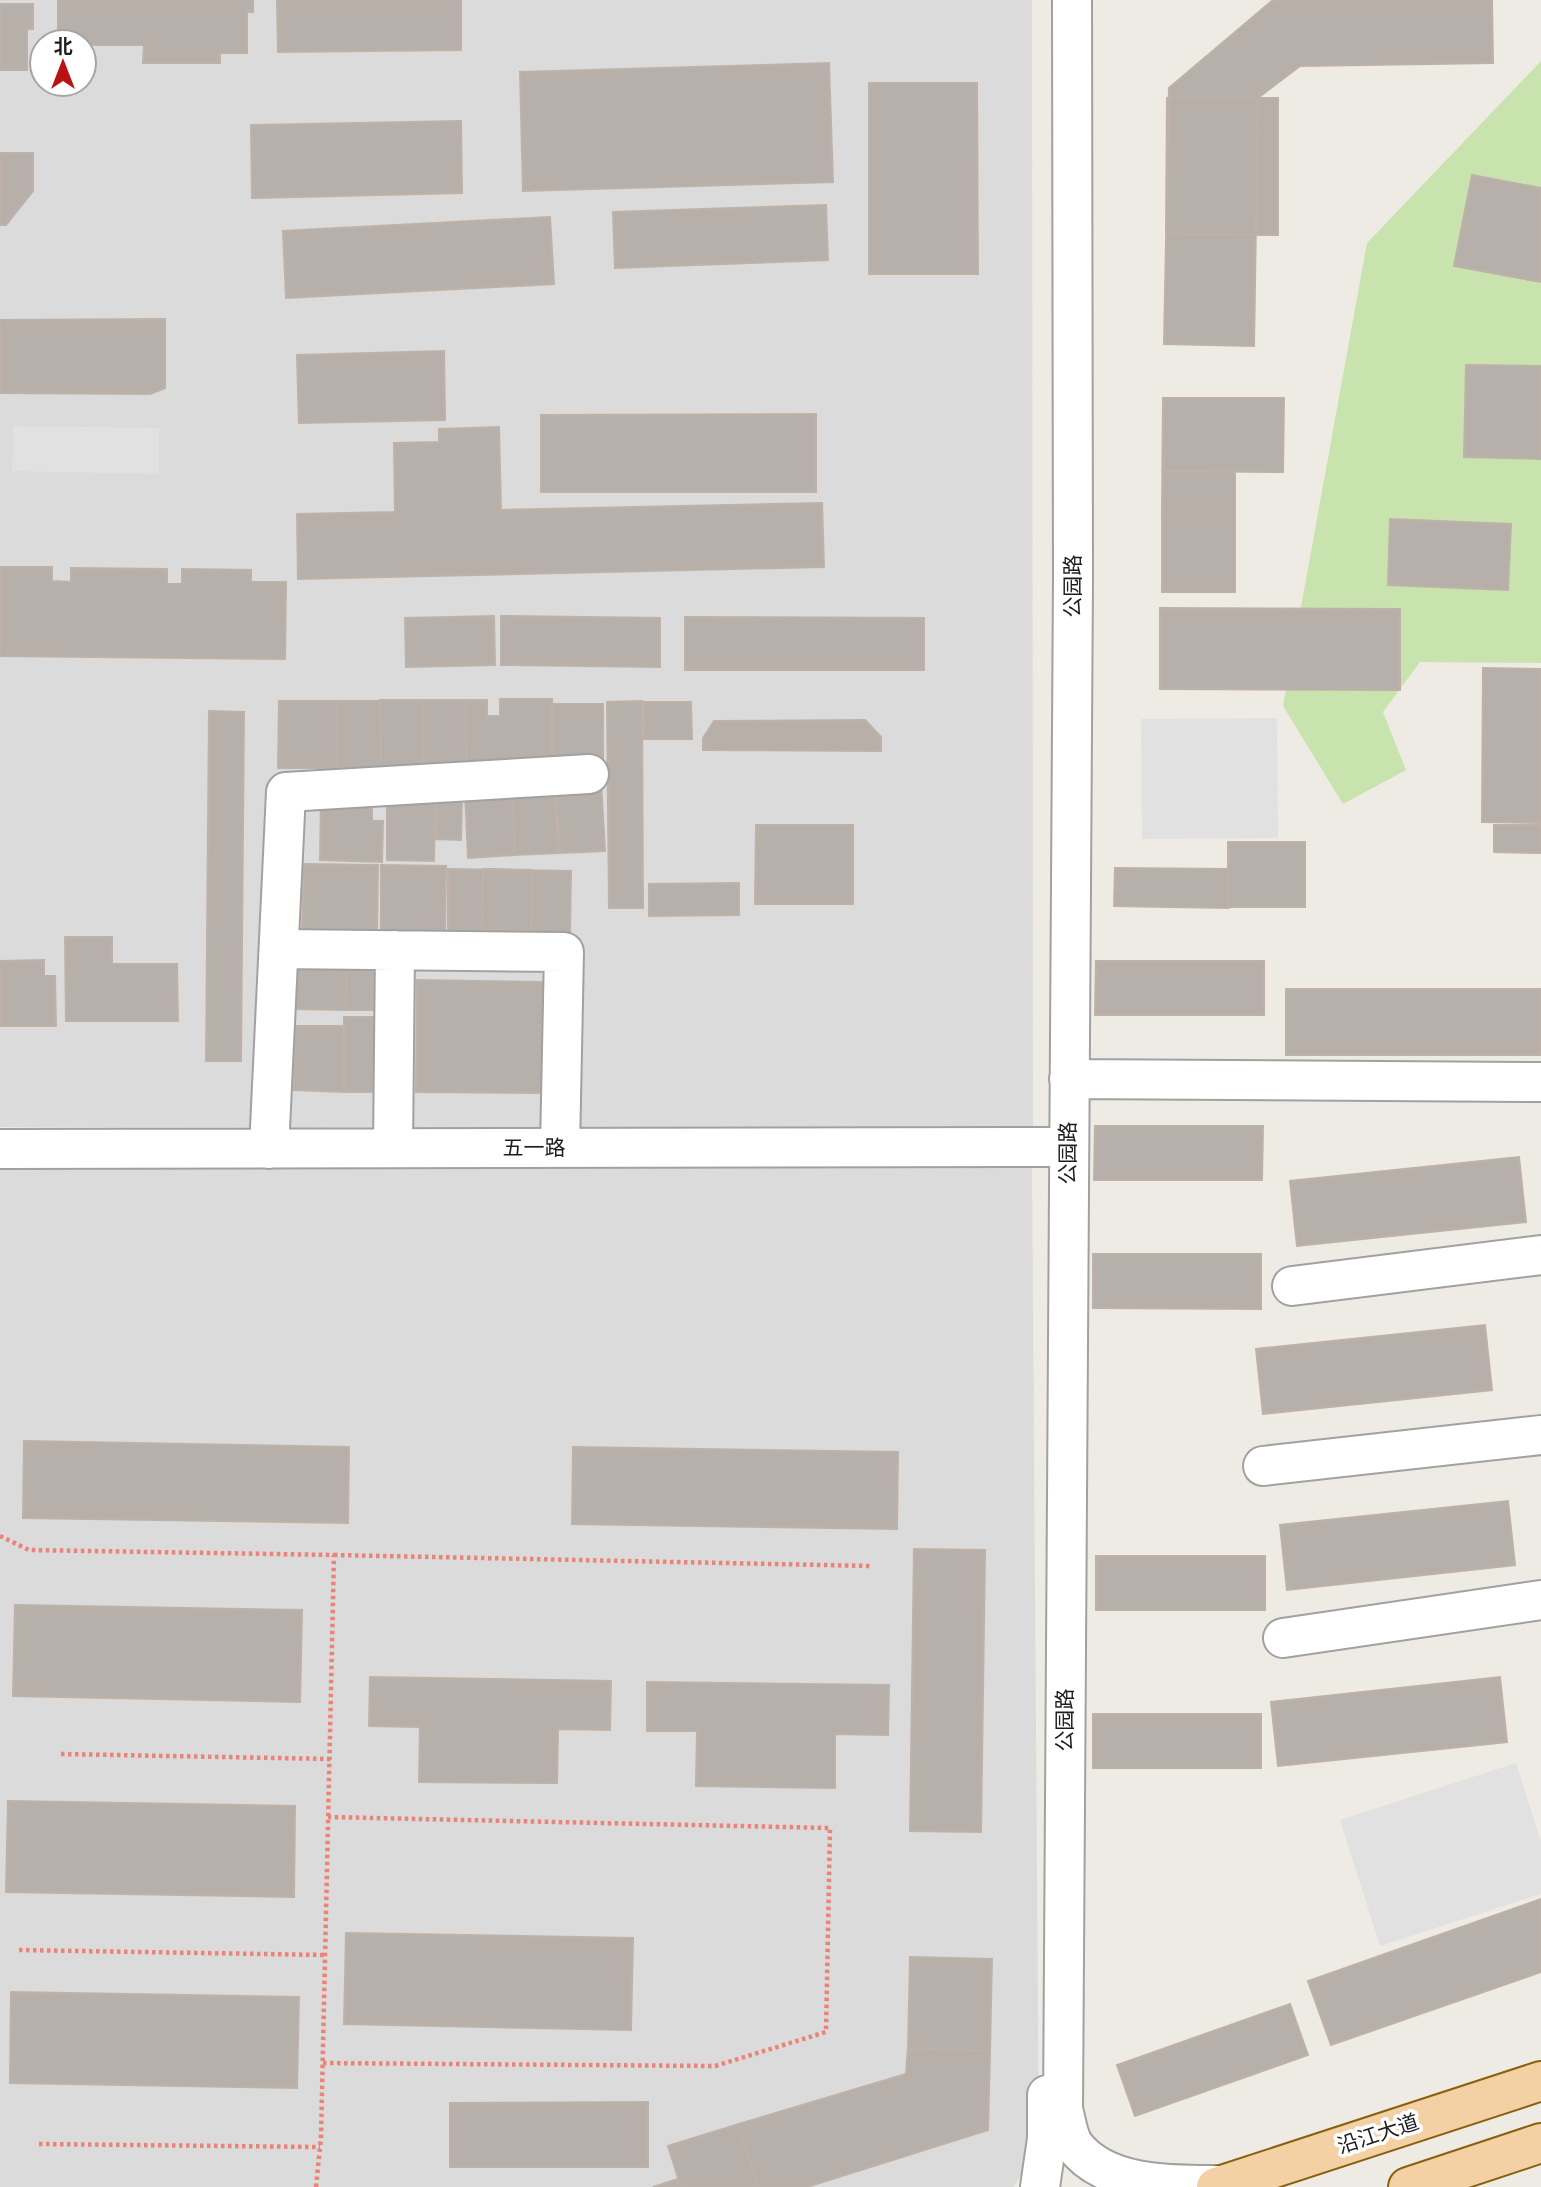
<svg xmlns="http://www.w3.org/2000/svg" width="1541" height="2187" font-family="Overpass,'Noto Sans SC',sans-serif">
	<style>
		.residential { fill: #dbdbdb; fill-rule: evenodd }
		.grass { fill: #c9e3af }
		.parking { fill: #e1e1e1 }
		.building { fill: #b7b0aa; stroke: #beb2a8; stroke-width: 2 }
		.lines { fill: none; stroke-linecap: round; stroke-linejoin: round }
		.minor-casing { stroke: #a1a1a1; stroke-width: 42 }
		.major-casing { stroke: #89600e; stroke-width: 42 }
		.path { stroke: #ed8276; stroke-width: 4.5; stroke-dasharray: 3.5 3.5; stroke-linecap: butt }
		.minor { stroke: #fff; stroke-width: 38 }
		.major { stroke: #f3d1a4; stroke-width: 38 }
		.labels { text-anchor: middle; stroke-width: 7; stroke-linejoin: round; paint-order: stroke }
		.street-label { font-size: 21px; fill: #1d1d1d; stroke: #fff }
	</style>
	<rect width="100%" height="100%" fill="#eeebe4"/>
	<path class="residential" d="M0,0h1032l1,1130 -1033,-3zM42,42h42v42h-42z
		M0,1163l1032,5 7,983 -26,36h-1013z"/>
	<path class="grass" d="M1541,61v602l-121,-1 -37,50 23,58 -63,34 -60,-98 84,-463z"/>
	<path class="parking" d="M13,426l146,2v46l-147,-3z
		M1277,718l1,120 -136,1 -1,-120z
		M1516,1763l25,79v52l-161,52 -40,-126z"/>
	<path class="building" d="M58,0h195v12h-6v41h-27v10h-77l1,-18h-60v-3h-26z
		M277,0h184v50l-183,2z
		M1273,0h219l1,63 -193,3 -42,32 -4,248 -90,-2 5,-256z
		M0,4h33v25h-6v41h-27z
		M829,63l4,119 -310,9 -3,-119z
		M869,83h108l1,191h-109z
		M1167,98h111v137l-112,-1z
		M461,121l1,72 -210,5 -1,-73z
		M0,153h33v38l-27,34h-6z
		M1472,175l69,13v94l-87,-16z
		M826,205l2,55 -213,8 -2,-56z
		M550,217l4,67 -268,14 -3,-67z
		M165,319v69l-15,6 -150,-1v-73z
		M444,351l1,69 -146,3 -2,-68z
		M1466,365l75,1v93l-77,-2z
		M1163,398h121l-1,74h-48v40h-73z
		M1163,398h121l-1,74 -120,-1z
		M816,414v78h-275v-77z
		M499,427l2,83 321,-7 2,64 -526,12 -1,-65 98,-2 -1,-69 45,-1v-13z
		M1162,512h73v80h-73z
		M1390,519l121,5 -3,66 -120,-5z
		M0,567h52v14l19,1v-14l96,1v15h15v-15l69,1v12h35l-1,77 -285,-3z
		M1160,608l240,1v81l-240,-1z
		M494,616l1,49 -89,2 -1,-49z
		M501,616l159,2v49l-159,-2z
		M685,617l239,1v52h-239z
		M1483,668l58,1v154l-59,-1z
		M500,699h52v69h-86v-68h21v16h13z
		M380,700h43v68h-42z
		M423,700h43l1,68h-44z
		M279,701h58v67h-59z
		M337,701h44v67h-44z
		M642,701l1,207h-34l-2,-206z
		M644,702h47l1,37h-48z
		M553,704h50v64h-51z
		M209,711l35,1 -3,349h-35z
		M865,720l16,17v14l-178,-1v-12l11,-17z
		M601,782l4,69 -45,2 -4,-68z
		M555,787l3,66 -43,2 -3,-66z
		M512,789l3,66 -47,3 -3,-66z
		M387,796l48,1 -1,64 -47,-1z
		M321,797l51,1v23h11l-1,41 -62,-2z
		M437,799h25l-1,41 -25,-1z
		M756,825h97v79h-98z
		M1494,825h47v28l-47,-1z
		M1228,842h77v65h-77z
		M304,864l74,1 -1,66 -75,-1z
		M381,865l65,1 -1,68 -64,-2z
		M1115,868l113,1 1,39 -115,-2z
		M448,869l123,2 -1,61 -122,-2z
		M483,869l49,1 -1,61 -49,-1z
		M739,883v32l-90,1v-32z
		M65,937h47v27h65l1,57h-112z
		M44,960v16h11l1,50h-56v-65z
		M1096,961h168v54h-169z
		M294,963h53l-1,47 -52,-1z
		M347,963l26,1v46h-27z
		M417,980l127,2 -1,111 -127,-1z
		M1286,989h255v66h-255z
		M344,1017h30v13h12v62h-42z
		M295,1026h49v66l-50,-2z
		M1095,1126h168l-1,54h-168z
		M1519,1157l7,65 -229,24 -7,-65z
		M1093,1254h168v55l-168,-1z
		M1485,1325l7,65 -229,24 -7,-65z
		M24,1441l325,6 -1,76 -325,-5z
		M573,1447l325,5 -1,77 -325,-5z
		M1508,1501l7,64 -228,25 -7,-65z
		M914,1549l71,1 -4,282 -71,-1z
		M1096,1556h169v54h-169z
		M15,1605l287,5 -2,92 -287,-6z
		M370,1677l241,4 -1,49 -52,-1 -1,54 -138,-1 1,-55 -51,-1z
		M1500,1677l7,65 -229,24 -7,-64z
		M647,1682l242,3 -1,50 -53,-1v54l-139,-2 1,-55h-50z
		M1093,1714h168v54h-168z
		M8,1801l287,5 -1,91 -288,-5z
		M1541,1899v73l-210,73 -23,-64z
		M346,1933l287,5 -2,92 -287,-6z
		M910,1957l82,2 -2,92 -82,-3z
		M11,1992l288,5 -2,91 -287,-5z
		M1290,2004l18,51 -173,61 -18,-51z
		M908,2048l82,3 -2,79 -181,57h-49l-19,-63 167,-50z
		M648,2102v65h-198v-64z
		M739,2124l19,63h-77l-13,-41z
		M678,2179l3,8h-28z"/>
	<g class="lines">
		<defs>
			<path id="minor" d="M1072,0l1,578 -10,1531c3,11 5,27 11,36 31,42 99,40 147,40
				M279,949l285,3 -4,196
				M1069,1079l472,3
				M393,1148l2,-198
				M0,1149l1068,-2
				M269,1149l17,-357 303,-18
				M1292,1286l249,-31
				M1263,1466l278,-31
				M1283,1638l258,-38
				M1040,2187l7,-48v-44"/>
			<path id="major" d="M1216,2187l325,-106
				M1408,2187l133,-44"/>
		</defs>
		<use href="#minor" class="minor-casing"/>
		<use href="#major" class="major-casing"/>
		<path class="path" d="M0,1536l29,14 305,5 -13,582 -5,50
			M334,1555l537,11
			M61,1754l269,5
			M19,1950l306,5
			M323,2063l392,3 111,-34 4,-204 -502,-11
			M39,2144l281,3"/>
		<use href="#minor" class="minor"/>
		<use href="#major" class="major"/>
	</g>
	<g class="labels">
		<g class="street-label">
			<text transform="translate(1073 586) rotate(-90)" y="7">公园路</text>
			<text x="534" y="1155">五一路</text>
			<text transform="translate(1068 1153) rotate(-90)" y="7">公园路</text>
			<text transform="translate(1065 1720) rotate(-90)" y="7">公园路</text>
			<text transform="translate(1378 2134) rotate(-18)" y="7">沿江大道</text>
		</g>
	</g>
	<g transform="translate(63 63)"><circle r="33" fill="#ffffff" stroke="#a5a5a5" stroke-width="2"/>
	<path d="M0-5L12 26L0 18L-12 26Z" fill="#b91213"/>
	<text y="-10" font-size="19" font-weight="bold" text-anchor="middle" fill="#1d1d1d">北</text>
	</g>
</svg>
